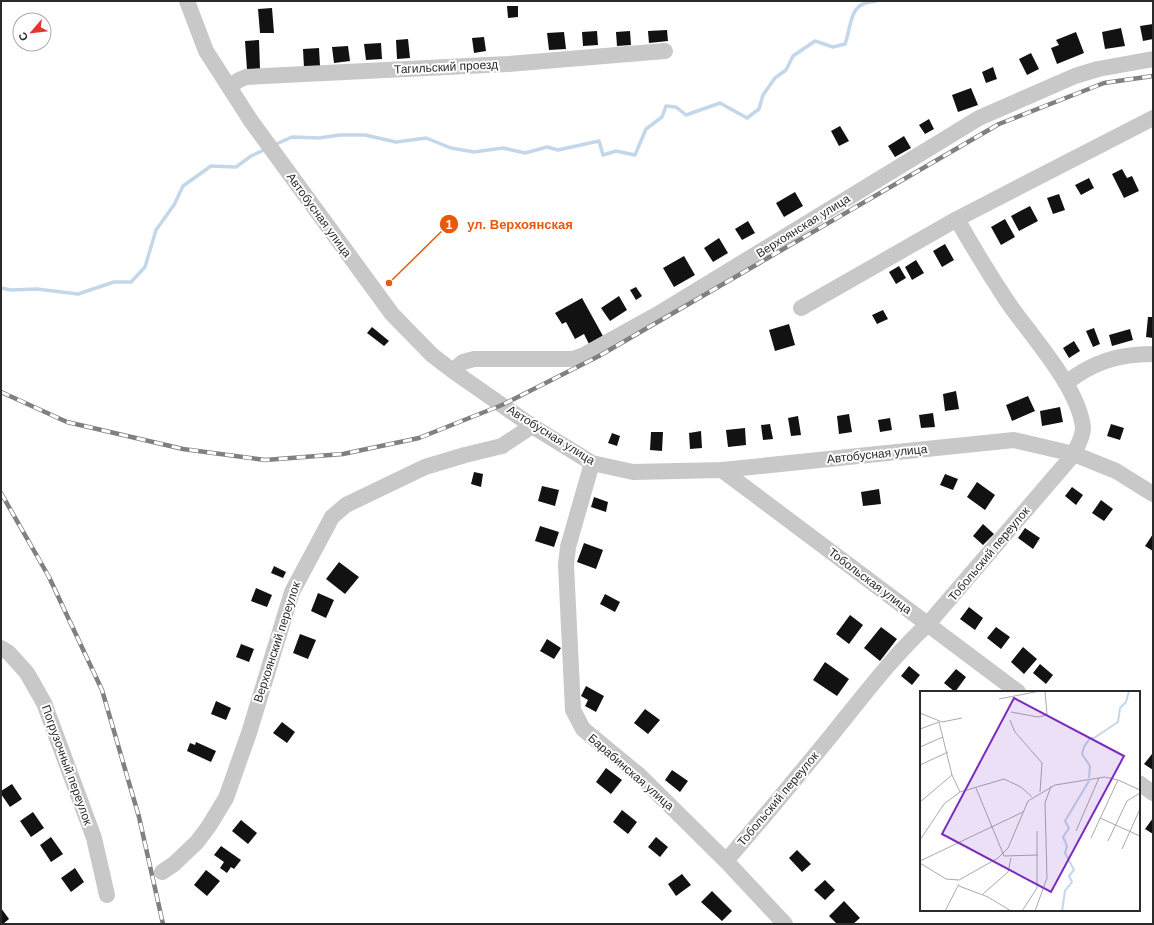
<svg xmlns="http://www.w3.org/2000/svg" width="1154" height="925" font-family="Arial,sans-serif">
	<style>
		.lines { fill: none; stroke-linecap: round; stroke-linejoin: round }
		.stream { stroke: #c4d7ea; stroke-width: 3.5 }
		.building { fill: #121212 }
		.minor { stroke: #c8c8c8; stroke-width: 16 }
		.rail-casing { stroke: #808080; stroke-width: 4.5 }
		.rail { stroke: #fff; stroke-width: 3; stroke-dasharray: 9; stroke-linecap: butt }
		.labels { text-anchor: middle; stroke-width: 4; stroke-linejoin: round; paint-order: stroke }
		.street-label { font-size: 12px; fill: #2b2b2b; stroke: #fff }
		.inset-river { fill: none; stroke: #c4d7ea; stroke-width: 2 }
		.inset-road { fill: none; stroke: #aaa; stroke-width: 1 }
		.view { fill: #7b2cbf; fill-opacity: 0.15; stroke: #7b2cbf; stroke-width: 2 }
		.inset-edge { fill: none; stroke: #2b2b2b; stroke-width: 2 }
		.leader { fill: none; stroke: #e8590c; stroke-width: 1.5 }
		.callout-dot { fill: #e8590c; stroke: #fff; stroke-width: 1.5 }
		.mark-label { font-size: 12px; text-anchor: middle; font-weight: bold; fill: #fff }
		.callout-label { font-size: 13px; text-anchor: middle; font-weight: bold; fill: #e8590c; stroke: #fff; stroke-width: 4; stroke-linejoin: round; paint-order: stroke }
	</style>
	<rect width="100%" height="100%" fill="#fff"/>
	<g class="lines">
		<path class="stream" d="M274,145l18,-8 27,1 20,-3h26l31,7 30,-4 25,10 23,4 29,-4 22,5 22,-6 11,3 41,-9 4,14 13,-4 19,4 11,-26 16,-12 4,-11 10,1 10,8 34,-12 27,15 12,-9 4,-14 12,-17 11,-8 7,-14 22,-15 18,6 12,-3c5,-13 5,-35 18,-40 4,-2 9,-2 13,-3
			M1,288l10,2 26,-1 41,5 36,-12h17l14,-15 11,-37 18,-25 9,-19 28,-20 25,1 15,-11 15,-7"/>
	</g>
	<path class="building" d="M507,6h11v11l-10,1z
		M272,8l2,25h-14l-2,-24z
		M1153,24v15l-10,2 -3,-15z
		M1121,28l4,18 -20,3 -3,-17z
		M667,30l1,11 -19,2 -1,-12z
		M597,31l1,14 -15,1 -1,-14z
		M630,31l1,14 -14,1 -1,-14z
		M564,32l2,17 -17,1 -2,-17z
		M1076,32l8,21 -27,11 -6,-16 8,-3 -3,-5z
		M484,37l2,14 -12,2 -2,-15z
		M408,39l2,19 -13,1 -1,-19z
		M259,40l1,29 -13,1 -2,-29z
		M381,43l1,16 -16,1 -2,-16z
		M348,46l2,15 -16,2 -2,-16z
		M319,48l1,18 -16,2 -1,-19z
		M1031,53l8,16 -12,6 -8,-16z
		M993,67l4,12 -11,4 -4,-11z
		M971,88l7,17 -20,7 -6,-17z
		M929,119l5,10 -9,5 -6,-9z
		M840,126l9,15 -10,5 -8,-15z
		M904,136l7,12 -16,9 -7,-11z
		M1122,169l5,9 5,-2 7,15 -15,7 -12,-24z
		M1089,178l5,10 -13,7 -6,-10z
		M795,192l8,14 -19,11 -8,-14z
		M1059,194l6,16 -12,4 -6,-16z
		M1030,206l8,15 -19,10 -8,-15z
		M1005,219l10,18 -14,8 -10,-18z
		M748,221l7,12 -13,7 -7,-11z
		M719,238l9,15 -15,9 -9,-14z
		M945,244l9,16 -12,7 -9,-16z
		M684,256l11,19 -21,12 -11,-19z
		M916,260l8,13 -12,7 -7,-13z
		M899,266l7,12 -10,6 -7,-12z
		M636,287l6,9 -6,4 -6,-10z
		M619,296l8,14 -17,11 -9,-13z
		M582,298l21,38 -14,8 -5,-10 -9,5 -9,-17 -4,2 -7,-11z
		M883,310l5,9 -11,5 -5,-9z
		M1148,317h5v21l-7,-1z
		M789,324l6,21 -20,6 -6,-21z
		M372,327l17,14 -5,5 -17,-13z
		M1094,328l6,16 -7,3 -7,-16z
		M1130,329l3,11 -21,6 -3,-11z
		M1074,341l6,10 -11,7 -6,-10z
		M956,391l3,18 -14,2 -2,-17z
		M1028,396l7,15 -23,10 -6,-16z
		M1060,407l3,15 -21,4 -2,-15z
		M933,413l2,14 -14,1 -2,-13z
		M849,414l3,18 -13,2 -2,-18z
		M798,416l3,19 -10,1 -3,-18z
		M890,418l2,12 -12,2 -2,-12z
		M770,424l3,15 -10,1 -2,-15z
		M1111,424l13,4 -4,12 -13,-4z
		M745,428l1,17 -18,2 -2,-17z
		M701,431l1,17 -12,1 -1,-16z
		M651,432h12l-1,19 -12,-1z
		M612,433l8,3 -3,10 -9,-3z
		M474,472l9,2 -2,13 -10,-3z
		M945,474l13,5 -5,11 -13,-5z
		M977,482l18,13 -10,15 -18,-13z
		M542,486l17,4 -4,16 -17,-5z
		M1072,487l11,8 -7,10 -11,-9z
		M879,489l2,15 -18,2 -2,-14z
		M594,497l14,5 -2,10 -15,-5z
		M1101,500l12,9 -9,12 -12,-8z
		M983,524l11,10 -11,11 -10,-9z
		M540,526l19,6 -5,15 -19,-6z
		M1025,528l15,10 -7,11 -15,-11z
		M1153,534v17l-8,-5z
		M584,543l19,7 -7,19 -19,-7z
		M339,562l20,15 -14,17 -19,-15z
		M274,566l12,6 -3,6 -12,-5z
		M256,588l16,7 -5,12 -16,-6z
		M318,593l16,7 -8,18 -15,-7z
		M605,594l15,8 -5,10 -15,-8z
		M969,607l14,11 -8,12 -15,-11z
		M850,615l13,10 -14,19 -13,-10z
		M881,627l16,12 -17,22 -16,-13z
		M996,627l14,10 -9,12 -14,-11z
		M300,634l16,6 -8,19 -15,-6z
		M547,639l14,9 -7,11 -14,-8z
		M241,644l13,5 -5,13 -13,-5z
		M1023,647l14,12 -13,15 -13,-12z
		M825,662l24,17 -12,17 -24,-16z
		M1040,664l13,11 -7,9 -13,-11z
		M909,666l11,9 -8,10 -11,-9z
		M956,669l10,8 -11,15 -11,-9z
		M586,686l18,10 -8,16 -11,-6 3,-6 -7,-4z
		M216,701l15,7 -5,12 -15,-6z
		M645,709l15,11 -12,14 -14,-11z
		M282,722l13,10 -8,11 -14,-10z
		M196,742l20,9 -5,11 -24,-11 3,-8 5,2z
		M1152,754l1,1v15l-9,-6z
		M606,768l16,12 -11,14 -15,-12z
		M672,770l16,11 -8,11 -15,-12z
		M12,784l10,15 -12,8 -9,-13v-3z
		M622,810l15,12 -9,12 -15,-12z
		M33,812l11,16 -13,9 -11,-16z
		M1153,818v16l-8,-5z
		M241,820l16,13 -9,11 -16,-13z
		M51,837l12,17 -12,8 -11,-17z
		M656,837l12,10 -8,10 -12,-10z
		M221,846l20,14 -7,9 -3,-2 -4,6 -7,-5 4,-6 -10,-7z
		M797,850l14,14 -9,8 -13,-14z
		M75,868l9,14 -13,10 -10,-14z
		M206,870l14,11 -13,15 -13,-11z
		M682,874l9,11 -15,11 -8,-12z
		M825,880l10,10 -10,10 -11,-10z
		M712,891l20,20 -10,10 -21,-19z
		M844,901l16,17 -7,6h-16l-8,-8z
		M1,908l8,11 -6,5h-2z"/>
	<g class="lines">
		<path class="minor" d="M187,1l19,50 45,70 141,193 40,41 21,16 79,55 60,37 41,9 89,-2 292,-30 60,14 42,17 37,23
			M229,87l10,-7 7,-3 262,-13 157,-13
			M801,308l156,-89 196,-101
			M453,371l10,-9 11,-3h99l11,-4 74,-41 321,-196 96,-42 23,-7 55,-10
			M1066,383c27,-21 52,-29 87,-29
			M592,463l-24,84 -2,18 7,145 10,19 56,46 87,86 59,63
			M722,470l296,222
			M1,648l8,5 18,20 17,30 50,135 13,57
			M1139,783l14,10
			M726,861c37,-43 73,-86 108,-129 30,-37 59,-76 94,-108l146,-170c3,-8 9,-17 9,-26 -4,-42 -55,-95 -78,-130 -17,-26 -33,-52 -48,-79
			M162,872l12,-8 23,-22 12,-16 17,-28 23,-65 43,-141 40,-75 14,-12 79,-38 40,-12 37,-9 30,-20"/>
		<defs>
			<path id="rail" d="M1,392l66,30 116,27 82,11 78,-6 76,-16 83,-33 97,-49 400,-232 105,-41 49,-7
				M1,493l48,84 53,113 37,127 24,107"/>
		</defs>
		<use href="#rail" class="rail-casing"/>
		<use href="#rail" class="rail"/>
	</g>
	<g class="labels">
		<g class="street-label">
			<text transform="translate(446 67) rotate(-3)" y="4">Тагильский проезд</text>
			<text transform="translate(319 215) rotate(54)" y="4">Автобусная улица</text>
			<text transform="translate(803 226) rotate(-32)" y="4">Верхоянская улица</text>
			<text transform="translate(551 435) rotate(32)" y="4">Автобусная улица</text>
			<text transform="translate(877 454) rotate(-6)" y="4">Автобусная улица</text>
			<text transform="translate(989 554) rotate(-50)" y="4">Тобольский переулок</text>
			<text transform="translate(870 581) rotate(37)" y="4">Тобольская улица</text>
			<text transform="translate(277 642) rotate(-72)" y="4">Верхоянский переулок</text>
			<text transform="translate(67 765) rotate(70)" y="4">Погрузочный переулок</text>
			<text transform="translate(631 772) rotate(41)" y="4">Барабинская улица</text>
			<text transform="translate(778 799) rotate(-50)" y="4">Тобольский переулок</text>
		</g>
	</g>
	<g transform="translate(920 691)">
		<rect width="220" height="220" fill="#fff"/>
		<path class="inset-river" d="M169,87l1,-12 -8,-12 2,-7 6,-9h4l24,-16 2,-14 6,-6 3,-11M142,220l3,-20 7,-9 -3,-6 5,-6 -9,-17 2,-7 -4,-9 6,-9 -4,-7 24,-40"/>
		<path class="inset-road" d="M79,8l41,-8M91,21l27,5 9,-2 -2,-24M0,22l22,9 20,-4M90,29l5,12 27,31 -2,29M0,38l19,-7 13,53 8,17M0,56l23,-10M0,74l28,-13M56,97l28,68 34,-1M0,111l32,-27M180,127l40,18M156,140l23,-53M171,147l27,-58M0,149l24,-36 16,-12 44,-13 17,8 11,10M188,150l19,-40 13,-8M202,158l18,-40M0,170l103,-49M0,172l26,16 13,1 39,-22 10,-10 20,-47 27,-16 50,-8 13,3 22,10M39,195l29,11 23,14M63,203l25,-22 3,-14M25,220l14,-27M102,220l15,-23v-57M115,220l12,-33 -2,-75 6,-17"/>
		<path class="view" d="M94,7l110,58 -73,136 -109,-58z"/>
		<rect width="220" height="220" class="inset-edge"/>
	</g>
	<path class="leader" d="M389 283L449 224"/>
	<g class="callout-dot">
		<circle cx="389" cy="283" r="4"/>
		<circle cx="449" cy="224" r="10"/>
	</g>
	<g class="mark-label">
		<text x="449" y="229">1</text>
	</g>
	<g class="callout-label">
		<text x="520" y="229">ул. Верхоянская</text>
	</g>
	<rect width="1154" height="925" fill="none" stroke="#2b2b2b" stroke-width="4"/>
	<g transform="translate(32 32) rotate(242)"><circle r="19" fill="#ffffff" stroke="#aaaaaa"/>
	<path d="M0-3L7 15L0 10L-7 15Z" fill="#e2362e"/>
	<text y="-6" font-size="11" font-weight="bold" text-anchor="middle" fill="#2b2b2b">С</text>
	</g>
</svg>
